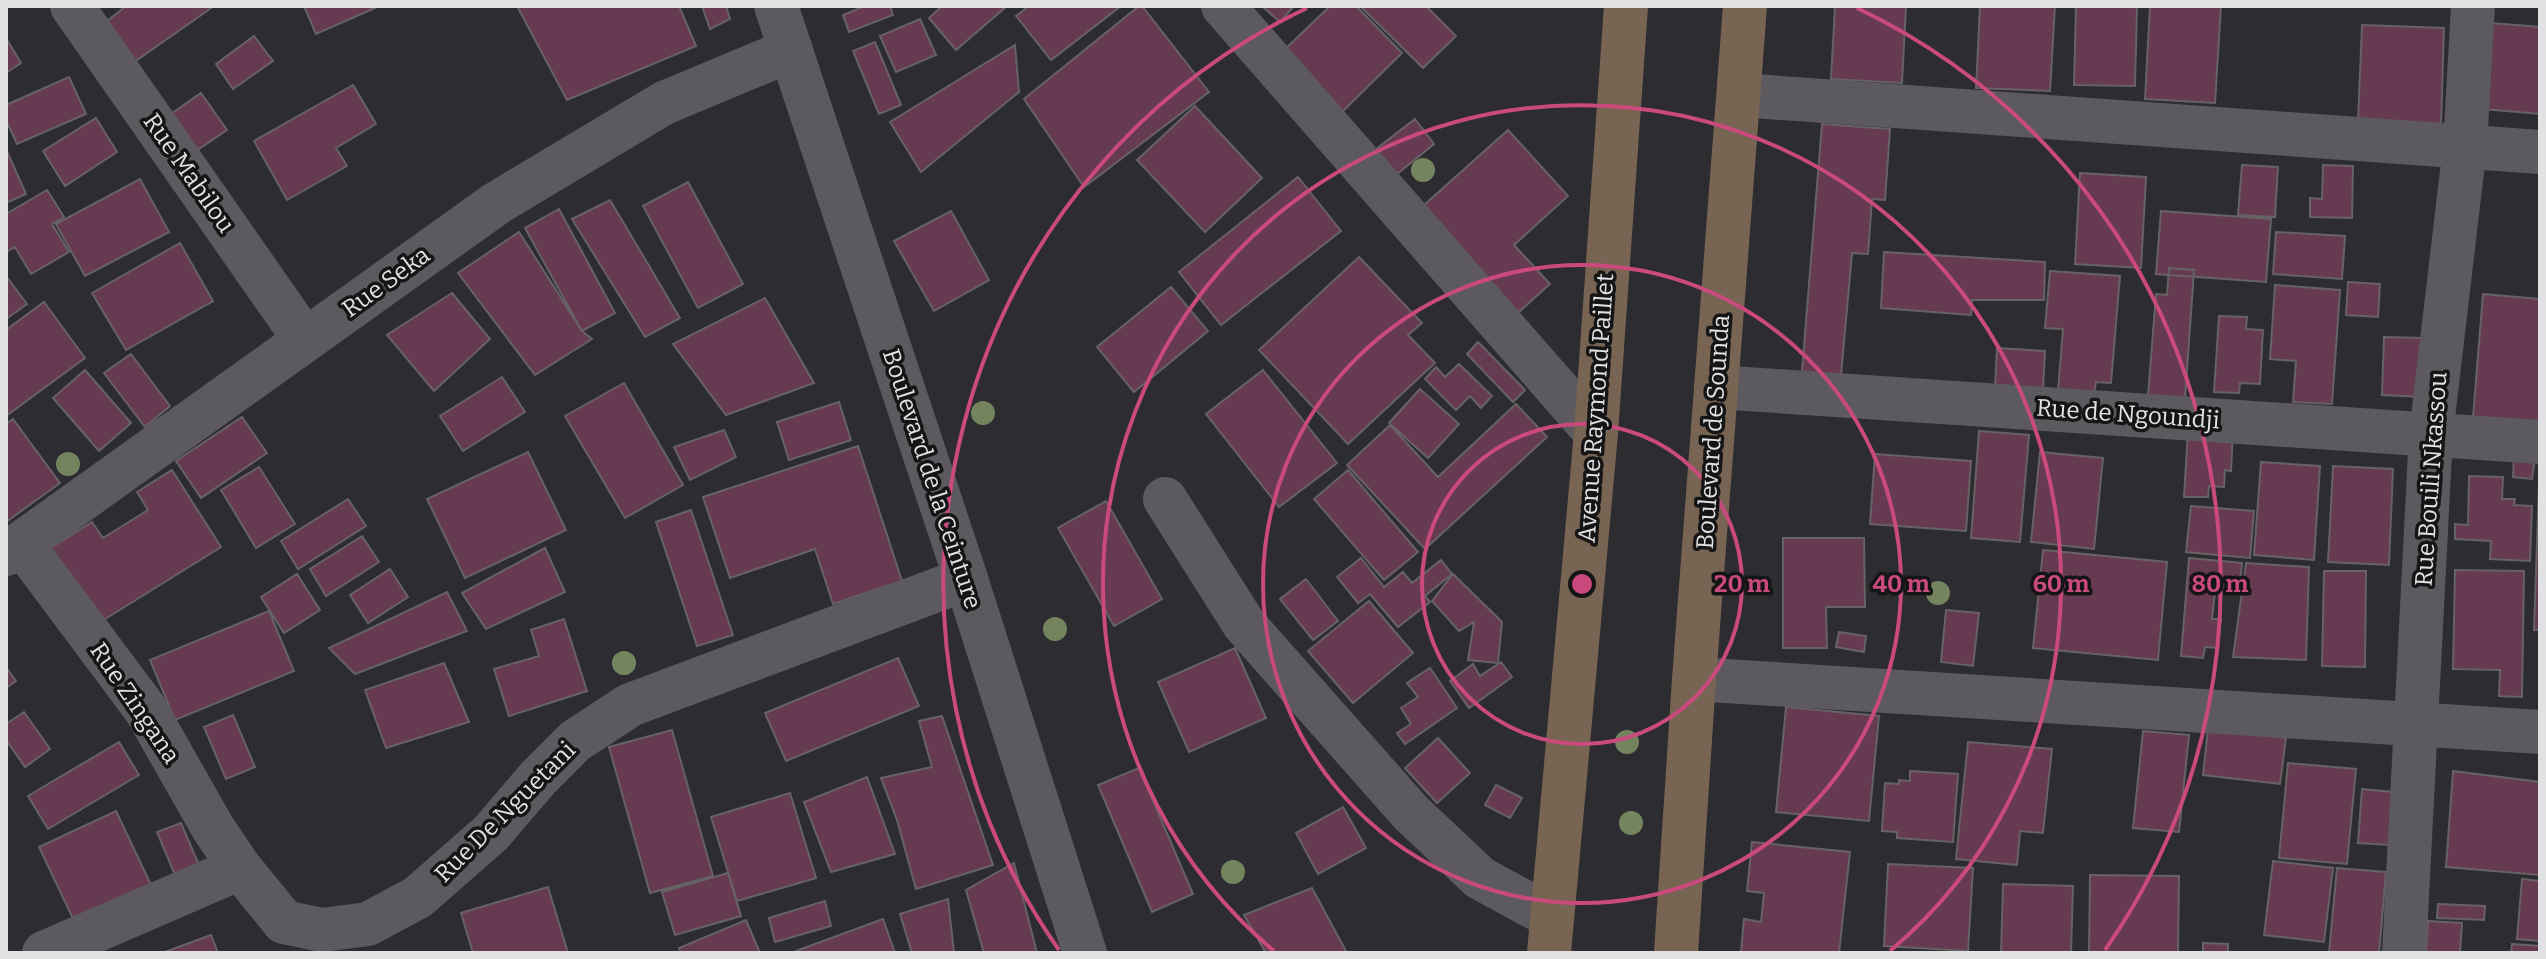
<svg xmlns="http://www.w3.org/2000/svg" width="2546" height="959" font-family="Bitter,serif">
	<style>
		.building { fill: #663a51; stroke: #676264; stroke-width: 2 }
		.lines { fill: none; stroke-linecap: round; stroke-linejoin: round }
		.minor { stroke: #5c5a5e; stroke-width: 44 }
		.tertiary { stroke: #5c5a5e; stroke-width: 44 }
		.secondary { stroke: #776452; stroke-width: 44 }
		.tree { fill: #74845e }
		.ring { fill: none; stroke: #ca4a7d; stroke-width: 4 }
		.labels { text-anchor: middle; stroke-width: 7; stroke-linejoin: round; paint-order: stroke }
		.street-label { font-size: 24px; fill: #e2e2e4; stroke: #151516 }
		.centre { fill: #ca4a7d; stroke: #151516; stroke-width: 4 }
		.ring-label { font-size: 24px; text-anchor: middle; font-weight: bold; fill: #ca4a7d; stroke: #151516; stroke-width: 7; stroke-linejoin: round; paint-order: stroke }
	</style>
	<rect width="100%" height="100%" fill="#2d2c30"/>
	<path class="building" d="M126,6h88l-84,59 -24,-43z
		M304,6h70l1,2 -59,26z
		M517,6h162l17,40 -129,54z
		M702,6h24l4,13 -20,10z
		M865,6h25l3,9 -44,17 -6,-17z
		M942,6h65l-51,44 -27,-32z
		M1029,6h92l-70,54 -35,-44z
		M1139,6h3l67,86 -125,95 -60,-88z
		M1262,6h32l-14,16z
		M1330,6h26l46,47 -61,60 -59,-61z
		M1360,6h66l30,30 -33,32z
		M1835,6h71l-4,77 -71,-4z
		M1980,6h75l-5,85 -74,-3z
		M2076,6h61l-2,80 -61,-1z
		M2150,6h71l-6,97 -70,-4z
		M920,19l16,36 -40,17 -16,-36z
		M2491,23l49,4v87l-57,-5z
		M2362,25l82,3 -3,96 -83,-3z
		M254,36l19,25 -40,28 -17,-25z
		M6,38l15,25 -15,10z
		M875,42l26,63 -22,9 -26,-63z
		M1015,45l4,47 -98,80 -31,-50z
		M69,77l17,37 -69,30 -11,-24v-15z
		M353,85l23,39 -40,24 11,18 -60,34 -33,-59z
		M201,93l26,37 -34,23 -25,-37z
		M1195,106l67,72 -57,54 -68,-72z
		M96,118l21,34 -52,34 -22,-35z
		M1415,119l19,25 -42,34 -21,-25z
		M1822,124l68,5 -5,71 -13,-1 -4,55 -16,-1 -12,134 -39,-4z
		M1508,130l60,66 -54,49 36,39 -39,35 -96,-106z
		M6,149l20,45 -20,9z
		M2242,165l36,2 -3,50 -37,-2z
		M2323,165l30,1 -1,52 -42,-1v-19l12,1z
		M2080,173l66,4 -5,91 -66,-4z
		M1298,177l43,54 -120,94 -42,-53z
		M140,179l29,53 -84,44 -29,-52z
		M688,182l55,102 -45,24 -55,-102z
		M47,190l17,27 -12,7 17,28 -38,22 -16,-27 -9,5v-38z
		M610,200l70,118 -35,19 -73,-118z
		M559,209l56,104 -33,18 -57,-103z
		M951,211l38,69 -55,31 -40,-70z
		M2161,211l110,8 -5,63 -110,-8z
		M519,232l63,99 10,8 -57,36 -77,-102z
		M2276,232l69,4 -3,43 -69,-5z
		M180,243l33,58 -87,49 -34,-57z
		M1884,252l161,10 -1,38h-72l-1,15 -90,-7z
		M1359,257l63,66 -14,12 27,28 -87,81 -89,-94z
		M2169,268l25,2 -9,129 -37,-3 8,-102 11,1z
		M2050,271l70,5 -9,107 -15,-1 -2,12 -36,-3 5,-62 -18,-1z
		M6,276l21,28 -21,15z
		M2348,282l32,2 -2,33 -32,-2z
		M2275,285l65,5 -8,114 -39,-2 3,-41 -26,-2z
		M1171,287l37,44 -74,61 -37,-45z
		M452,293l38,46 -56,52 -47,-56z
		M2483,294l56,5 1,123 -67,-5z
		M765,298l49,85 -88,32 -53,-71z
		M44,302l41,56 -79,58v-86z
		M2219,316l28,1 -1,12 17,1 -3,54 -20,-1 -1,10 -25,-1z
		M2384,337l41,1 -2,59 -41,-2z
		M1478,342l47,48 -12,12 -46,-48z
		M1997,348l48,3 -2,39 -48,-2z
		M131,354l39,52 -25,21 -41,-54z
		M1459,364l33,32 -11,12 -11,-12 -14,14 -31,-31 11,-12 9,10z
		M85,370l46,53 -32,28 -46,-53z
		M1263,370l74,93 -58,44 -73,-93z
		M502,377l23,35 -62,39 -23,-35z
		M624,383l59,102 -58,33 -60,-102z
		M1420,389l39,35 -31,34 -39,-35z
		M839,402l12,38 -62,20 -12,-38z
		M1516,404l31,33 -122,112 -78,-84 43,-40 48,52z
		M242,417l25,36 -66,45 -25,-37z
		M13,419l47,64 -54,39v-98z
		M724,430l12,27 -46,23 -16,-33z
		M1979,431l50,4 -9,107 -49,-4z
		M2188,431l45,2 -2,38 -6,-1 -1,17 -15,-1 -1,11h-24z
		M858,446l44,135 -69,23 -18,-55 -85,29 -27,-81z
		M528,452l38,78 -101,48 -38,-79z
		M2040,452l63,6 -9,91 -63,-7z
		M1875,454l96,7 -5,70 -96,-7z
		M2514,455l21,2 -3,22 -19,-2z
		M2261,462l59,4 -6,94 -60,-5z
		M2333,466l60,3 -4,96 -61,-3z
		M259,467l36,57 -39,24 -35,-58z
		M172,470l49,77 -127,79 -48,-75 46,-29 11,16 45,-28 -11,-18z
		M1348,470l70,82 -34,28 -70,-81z
		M2469,476l34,1 -1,22h13l-1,6 18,1 -2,55 -40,-2 1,-18 -36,-2v-15l13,1z
		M2539,483h1v147h-6z
		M348,499l18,27 -68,43 -17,-28z
		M1106,501l56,98 -48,27 -56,-98z
		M2191,506l63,5 -4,47 -64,-6z
		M691,510l42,125 -36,11 -41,-124z
		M362,536l17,26 -53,34 -16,-27z
		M1783,538h81l1,69h-39l1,41h-44z
		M545,548l20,44 -79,37 -24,-36z
		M2043,550l124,12 -9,98 -125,-12z
		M1361,558l23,29 19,-15 9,11 29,-23 11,14 -27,22 5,6 -32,25 -28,-33 -12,9 -21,-26z
		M2189,558l53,5 -3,31 -24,-2 -3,27h9l-3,29 -13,-1 -2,11 -22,-2z
		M2246,563l63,4 -3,93 -73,-3z
		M390,569l18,28 -40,26 -18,-28z
		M2455,570l69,1 -2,126 -23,-1 1,-26 -47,-1z
		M2324,571h42l-1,96 -43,-1z
		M297,574l23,36 -36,23 -23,-36z
		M1453,574l49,48 -4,41 -30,-3 6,-38 -15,9 -27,-30z
		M1306,579l32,42 -25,19 -33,-41z
		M447,592l20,39 -112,43 -26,-26z
		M1369,601l44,52 -60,50 -45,-52z
		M1946,610l33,3 -6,53 -32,-4z
		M269,611l25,60 -119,49 -25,-60z
		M564,619l23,72 -78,25 -15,-47 45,-13 -8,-26z
		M1839,632l27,4 -2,16 -28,-5z
		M1235,648l31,70 -77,34 -31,-70z
		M898,658l21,48 -133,55 -21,-48z
		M1501,662l11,15 -43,31 -19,-27 23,-17 7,12z
		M444,663l25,59 -83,26 -21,-58z
		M6,667l10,14 -10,7z
		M1430,668l27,40 -52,36 -8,-11 14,-9 -10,-16 17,-11 -11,-14z
		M1786,707l93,9 -10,105 -93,-9z
		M24,712l26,37 -25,18 -19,-27v-16z
		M233,715l22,52 -29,12 -22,-52z
		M942,716l51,149 -77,24 -19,-69 -16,-42 51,-11 -13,-46z
		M2208,729l78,9 -6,46 -77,-9z
		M672,730l41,146 -63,17 -41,-146z
		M2143,731l46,4 -10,97 -46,-4z
		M1438,738l32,35 -33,30 -32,-35z
		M119,742l20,33 -91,54 -20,-33z
		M1968,742l84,7 -9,84 -23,-2 -3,34 -61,-6z
		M2288,763l68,6 -9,95 -68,-6z
		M1139,768l54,126 -41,18 -54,-127z
		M1910,771l48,3 -5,68 -56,-4v-6l-15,-1 3,-48 14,1v-4l11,1z
		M2453,771l87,11v93l-94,-8z
		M867,777l28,77 -64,18 -27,-70z
		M1496,785l26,13 -12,20 -25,-13z
		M2362,789l31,3 -4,53 -31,-2z
		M790,793l26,85 -79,23 -26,-84z
		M1343,807l23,41 -48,26 -22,-41z
		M116,811l37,78 -77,36 -37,-78z
		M181,823l18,42 -24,10 -18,-43z
		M1752,842l98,10 -11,101 -98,-1 3,-33 17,3 3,-29 -17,-2z
		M2273,861l60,7 -9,74 -60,-7z
		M1014,863l23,90h-53l-18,-63z
		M1888,864l85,4 -5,83 -84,-5z
		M2337,868l49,4 -7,81h-50z
		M728,873l13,43 -66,19 -13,-43z
		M2090,875l89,1 -1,77h-89z
		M2522,879l18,2v60l-23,-2z
		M2003,884l70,2 -2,67h-70z
		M548,887l20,66h-95l-12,-40z
		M1312,888l35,65h-81l-22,-38z
		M948,899l6,54h-42l-12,-39z
		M825,901l6,25 -56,16 -6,-24z
		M2438,904l47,2 -1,14 -47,-2z
		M883,919l12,34h-99v-2z
		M746,920l14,33h-79l-2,-5z
		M2428,921l34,2 -2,29 -34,1z
		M211,935l7,18h-56z
		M2203,943l25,1v9h-25z
		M2512,944l28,2v7h-29z"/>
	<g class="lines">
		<path class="minor" d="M72,6l233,334
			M1223,6l373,427
			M1739,95l801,57
			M1716,387l824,55
			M1165,499l79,125 167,189 69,65 72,39
			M22,544l124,166 67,118 27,40 44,54 38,8 46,-6 50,-27 73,-64 47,-55 37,-37 55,-36 336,-126
			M6,554l491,-351 167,-100 127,-53
			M1694,679l846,53
			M44,953l196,-85
			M2404,953l27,-519 34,-288 8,-140"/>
		<path class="tertiary" d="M776,6l190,573 119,374"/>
		<path class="secondary" d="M1549,953l47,-520 30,-427
			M1676,953l18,-274 51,-673"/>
	</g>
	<g class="tree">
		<circle cx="1423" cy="170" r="12"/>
		<circle cx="983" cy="413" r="12"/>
		<circle cx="68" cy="464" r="12"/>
		<circle cx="1938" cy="593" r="12"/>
		<circle cx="1055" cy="629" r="12"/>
		<circle cx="624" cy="663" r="12"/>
		<circle cx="1627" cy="742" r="12"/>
		<circle cx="1631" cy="823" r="12"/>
		<circle cx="1233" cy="872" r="12"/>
	</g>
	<g class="ring">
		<circle cx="1582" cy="584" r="160"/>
		<circle cx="1582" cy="584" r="319"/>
		<path d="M1274 951A479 479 0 1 1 1890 951"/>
		<path d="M1059 950A638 638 0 0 1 1307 8M1857 8A638 638 0 0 1 2105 950"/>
	</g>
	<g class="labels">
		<g class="street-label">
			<text transform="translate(189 173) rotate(55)" y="8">Rue Mabilou</text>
			<text transform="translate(386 282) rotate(-36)" y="8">Rue Seka</text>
			<text transform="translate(1596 408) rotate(-86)" y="8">Avenue Raymond Paillet</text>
			<text transform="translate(2128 414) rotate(4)" y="8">Rue de Ngoundji</text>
			<text transform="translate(1713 432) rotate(-86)" y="8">Boulevard de Sounda</text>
			<text transform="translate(932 479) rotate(72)" y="8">Boulevard de la Ceinture</text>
			<text transform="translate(2431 479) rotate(-86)" y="8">Rue Bouili Nkassou</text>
			<text transform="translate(135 703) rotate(56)" y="8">Rue Zingana</text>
			<text transform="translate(505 812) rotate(-45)" y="8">Rue De Nguetani</text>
		</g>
	</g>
	<circle cx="1582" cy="584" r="12" class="centre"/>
	<g class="ring-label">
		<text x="1742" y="592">20 m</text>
		<text x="1901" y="592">40 m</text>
		<text x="2061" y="592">60 m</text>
		<text x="2220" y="592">80 m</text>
	</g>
	<rect width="2546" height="959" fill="none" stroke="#e2e2e4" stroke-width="16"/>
</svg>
